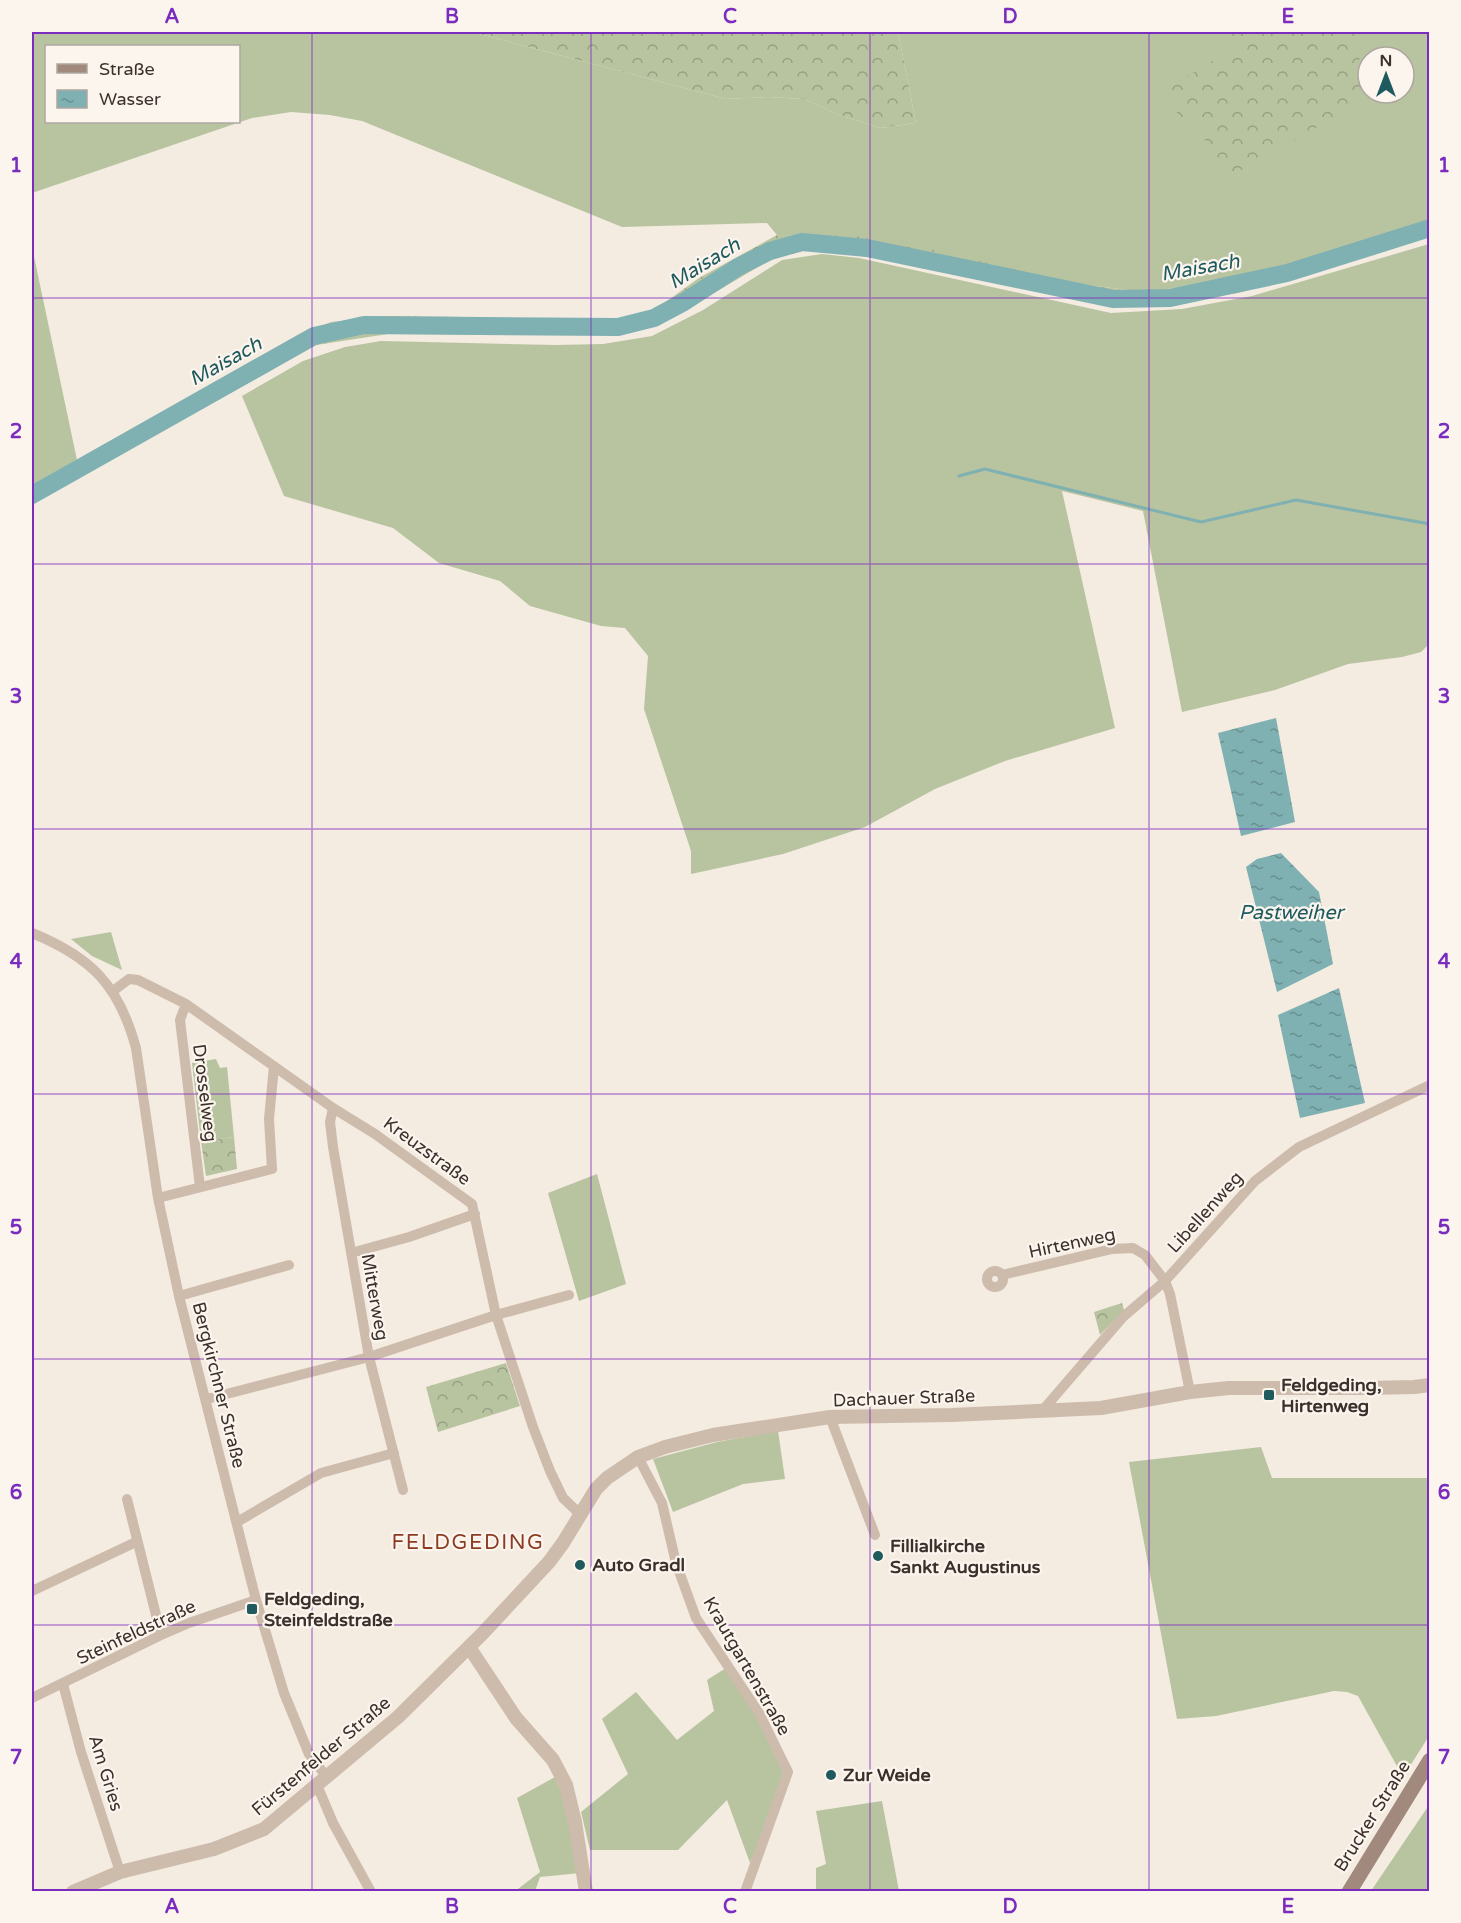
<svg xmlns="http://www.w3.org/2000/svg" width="1461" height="1923" font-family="'Varela Round',sans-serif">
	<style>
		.grass { fill: #b8c4a0; fill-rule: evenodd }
		.forest { fill: url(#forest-crowns) }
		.water { fill: url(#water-ripples) }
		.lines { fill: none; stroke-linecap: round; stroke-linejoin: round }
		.stream { stroke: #7fb0b2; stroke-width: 3 }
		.river { stroke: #7fb0b2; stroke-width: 18 }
		.minor { stroke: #cdbbac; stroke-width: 10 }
		.tertiary { stroke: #cdbbac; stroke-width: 14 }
		.secondary { stroke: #a18a7d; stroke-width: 15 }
		.grid { fill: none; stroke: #7b2cbf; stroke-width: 1.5; stroke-opacity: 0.55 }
		.poi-dot { fill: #1f5a5e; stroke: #fbf5ee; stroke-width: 2 }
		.labels { text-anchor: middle; stroke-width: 4.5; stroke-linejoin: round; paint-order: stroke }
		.street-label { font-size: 18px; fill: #3b302b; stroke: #fbf5ee }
		.poi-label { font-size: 18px; font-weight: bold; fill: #3b302b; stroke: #fbf5ee; text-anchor: start }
		.water-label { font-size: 20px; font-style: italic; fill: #1f5a5e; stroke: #fbf5ee }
		.quarter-label { font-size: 21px; letter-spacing: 1.5px; fill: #8c3b22; stroke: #fbf5ee }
		.neatline { fill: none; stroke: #7b2cbf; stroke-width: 2 }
		.grid-label { font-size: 20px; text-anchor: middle; font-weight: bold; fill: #7b2cbf }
	</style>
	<defs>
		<pattern id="forest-crowns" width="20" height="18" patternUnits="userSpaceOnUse" patternTransform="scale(1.5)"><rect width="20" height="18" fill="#b8c4a0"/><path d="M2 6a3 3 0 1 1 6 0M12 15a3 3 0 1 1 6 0" fill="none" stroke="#97a083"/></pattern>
		<pattern id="water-ripples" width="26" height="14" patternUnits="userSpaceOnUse" patternTransform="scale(1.5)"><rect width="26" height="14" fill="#7fb0b2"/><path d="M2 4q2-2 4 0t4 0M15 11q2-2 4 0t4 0" fill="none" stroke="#699091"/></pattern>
	</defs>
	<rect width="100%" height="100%" fill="#f4ebe1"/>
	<path class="grass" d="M32,32h440l254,67 42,-2 36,2 35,16 42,13 35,-5 -18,-91h531v187l-26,11 -104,32 -116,26 -48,3 -70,-9 -265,-46 -23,-1 -10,-12 -145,4 -260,-106 -32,-6 -39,-3 -39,6 -220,75zM46,46h192v76h-192zM1368,57h36v36h-36z
		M1429,244l1,399 -9,9 -19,5 -54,7 -73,26 -93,22 -39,-201 -81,-20 53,237 -110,33 -70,28 -70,38 -82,27 -92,20v-23l-47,-142 4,-53 -23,-28 -24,-2 -71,-20 -30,-25 -61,-18 -46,-35 -109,-32 -42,-100 61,-35 42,-14 36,-6 175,4 47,-1 49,-8 51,-26 79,-50 40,-6 37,4 252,55 71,-4 70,-13z
		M32,247l45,213 -45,26z
		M111,932l11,38 -30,-14 -21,-17z
		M216,1059l4,9 7,-1 7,70 -33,4 -9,-78z
		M597,1174l29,110 -47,17 -31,-108z
		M778,1431l7,48 -42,5 -70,28 -20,-53 64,-17z
		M1261,1447l11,31h157v258l-26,41 -45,-81 -11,-4 -13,-1 -118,25 -39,3 -48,-257z
		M726,1668l34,47 27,56 -37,92 -23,-63 -49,50h-88l-9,-38 47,-38 -26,-55 34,-27 41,48 37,-29 -7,-31z
		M555,1777l6,14 19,82 -40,4 -5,14 -21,1 26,-20 -23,-74z
		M882,1801l17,90h-83v-23l10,-4 -10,-53z
		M1429,1804v87h-58l58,-86z"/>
	<path class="forest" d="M472,32h426l18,91 -35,5 -42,-13 -35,-16 -36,-2 -42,2z
		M1227,32h127l10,49 -9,25 -126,71 -27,-41 -4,-23 -15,7 -12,-15 -1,-18 63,-39z
		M1429,219v16l-191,58 -119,14 -67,-13 -118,-28 -124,-17 -30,5 -105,62 -49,17 -77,2 -161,-1 -72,11 -284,158v-17l266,-151 33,-13 57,-6 79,1 142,6 40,-9 50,-36 78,-43 79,1 61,10 148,36 70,9 48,-3 116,-26 104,-32z
		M234,1137l3,32 -31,7 -5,-35z
		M1122,1303l2,7 -24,25 -6,-23z
		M506,1363l14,43 -82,26 -12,-45z"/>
	<path class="water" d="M1276,718l19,104 -54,14 -23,-103z
		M1281,853l38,39 14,72 -56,28 -31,-125 11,-8z
		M1339,988l26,115 -65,15 -22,-103z"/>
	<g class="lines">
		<path class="stream" d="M959,476l26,-7 216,53 95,-22 134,24"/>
		<path class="river" d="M32,495l282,-159 50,-11 254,2 36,-9 30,-16 54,-35 32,-16 32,-9 65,6 246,51 57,-1 117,-25 143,-45"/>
		<path class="minor" d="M32,933c59,24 87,52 104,115l22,150 21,98 77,304 28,93 25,61 17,22
			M113,991l16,-12 9,1 48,24 147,104 42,26 97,70 24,111 37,112 17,44 13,27 17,16
			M186,1004l-6,16 20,167
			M333,1108l-3,14 3,25 36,210 34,133
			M158,1198l114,-29 -3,-50 5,-53
			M351,1253l58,-16 66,-23
			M987 1279a8 8 0 1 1 16 0a8 8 0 1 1-16 0Z
			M1002,1275l110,-26 21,-1 12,7 20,26 5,13 20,98
			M179,1296l110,-31
			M207,1399l162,-42 127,-42 73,-20
			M1042,1411l81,-94 42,-36 90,-100 44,-34 131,-62
			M830,1417l45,118
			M638,1457l24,46 14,60 20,55 63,95 29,59 -43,120
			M127,1499l34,136
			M237,1522l84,-49 73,-20
			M32,1591l104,-49
			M63,1684l18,68 39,120
			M32,1698l129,-63 28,-12 67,-23
			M317,1785l16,38 38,69"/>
		<path class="tertiary" d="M469,1647l47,71 37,42 13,25 9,37 11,70
			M73,1892l47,-20 94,-23 50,-20 134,-112 84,-83 67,-72 14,-19 33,-54 11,-11 31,-21 27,-10 48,-12 117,-18 122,-2 149,-7 89,-16 39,-4h138l47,-1 16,-2"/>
		<path class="secondary" d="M1349,1892l81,-132"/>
	</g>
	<path class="grid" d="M312,32v1860M591,32v1860M870,32v1860M1149,32v1860M32,298h1398M32,564h1398M32,829h1398M32,1094h1398M32,1359h1398M32,1625h1398"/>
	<g class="poi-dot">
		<rect x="1263" y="1389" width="12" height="12" rx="3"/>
		<circle cx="878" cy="1556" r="6"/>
		<circle cx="580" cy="1565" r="6"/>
		<rect x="246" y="1603" width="12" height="12" rx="3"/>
		<circle cx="831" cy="1775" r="6"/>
	</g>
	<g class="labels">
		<g class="street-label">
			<text transform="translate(205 1093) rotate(83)" y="6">Drosselweg</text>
			<text transform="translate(427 1151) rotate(36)" y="6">Kreuzstraße</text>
			<text transform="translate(1205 1212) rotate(-48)" y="6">Libellenweg</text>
			<text transform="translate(1072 1243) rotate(-12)" y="6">Hirtenweg</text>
			<text transform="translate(375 1297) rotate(80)" y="6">Mitterweg</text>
			<text transform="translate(219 1385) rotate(76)" y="6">Bergkirchner Straße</text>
			<text transform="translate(904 1398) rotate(-2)" y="6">Dachauer Straße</text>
			<text transform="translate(136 1632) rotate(-25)" y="6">Steinfeldstraße</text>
			<text transform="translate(747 1666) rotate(60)" y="6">Krautgartenstraße</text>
			<text transform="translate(321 1756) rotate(-40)" y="6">Fürstenfelder Straße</text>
			<text transform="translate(106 1773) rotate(73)" y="6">Am Gries</text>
			<text transform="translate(1372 1816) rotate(-58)" y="6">Brucker Straße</text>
		</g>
		<g class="poi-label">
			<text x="1281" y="1391">Feldgeding,<tspan x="1281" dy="21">Hirtenweg</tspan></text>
			<text x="890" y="1552">Fillialkirche<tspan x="890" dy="21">Sankt Augustinus</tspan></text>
			<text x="592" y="1571">Auto Gradl</text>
			<text x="264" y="1605">Feldgeding,<tspan x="264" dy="21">Steinfeldstraße</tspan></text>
			<text x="843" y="1781">Zur Weide</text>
		</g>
		<g class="water-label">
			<text transform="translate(704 263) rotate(-31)" y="7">Maisach</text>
			<text transform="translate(1200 267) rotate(-10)" y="7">Maisach</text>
			<text transform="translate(225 361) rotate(-29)" y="7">Maisach</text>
			<text x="1291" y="919">Pastweiher</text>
		</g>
		<g class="quarter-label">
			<text x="468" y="1549">FELDGEDING</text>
		</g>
	</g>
	<rect width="1461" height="1923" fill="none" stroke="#fbf5ee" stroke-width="66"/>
	<rect x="45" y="45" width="195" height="78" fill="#fbf5ee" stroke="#aea6a0" stroke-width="1.5"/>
	<rect x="57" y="64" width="30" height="9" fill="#a18a7d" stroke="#aea6a0" stroke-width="1.5"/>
	<text x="99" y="75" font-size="18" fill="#3b302b">Straße</text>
	<rect x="57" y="90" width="30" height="18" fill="url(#water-ripples)" stroke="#aea6a0" stroke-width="1.5"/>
	<text x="99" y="105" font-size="18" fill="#3b302b">Wasser</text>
	<g transform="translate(1386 75)"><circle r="28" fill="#fbf5ee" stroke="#aea6a0" stroke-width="1.5"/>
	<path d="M0-4.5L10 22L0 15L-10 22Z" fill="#1f5a5e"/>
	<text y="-9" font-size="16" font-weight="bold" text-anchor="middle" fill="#3b302b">N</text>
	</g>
	<rect x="33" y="33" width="1395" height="1857" class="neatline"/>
	<g class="grid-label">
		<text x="172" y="23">A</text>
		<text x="452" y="23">B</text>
		<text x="730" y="23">C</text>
		<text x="1010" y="23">D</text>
		<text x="1288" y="23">E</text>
		<text x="16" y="172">1</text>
		<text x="1444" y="172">1</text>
		<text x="16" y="438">2</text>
		<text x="1444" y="438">2</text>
		<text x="16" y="703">3</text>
		<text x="1444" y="703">3</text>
		<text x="16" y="968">4</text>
		<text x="1444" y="968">4</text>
		<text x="16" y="1234">5</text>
		<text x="1444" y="1234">5</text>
		<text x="16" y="1499">6</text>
		<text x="1444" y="1499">6</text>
		<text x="16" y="1764">7</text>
		<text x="1444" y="1764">7</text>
		<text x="172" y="1913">A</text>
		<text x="452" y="1913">B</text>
		<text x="730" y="1913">C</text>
		<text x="1010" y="1913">D</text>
		<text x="1288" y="1913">E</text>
	</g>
</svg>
